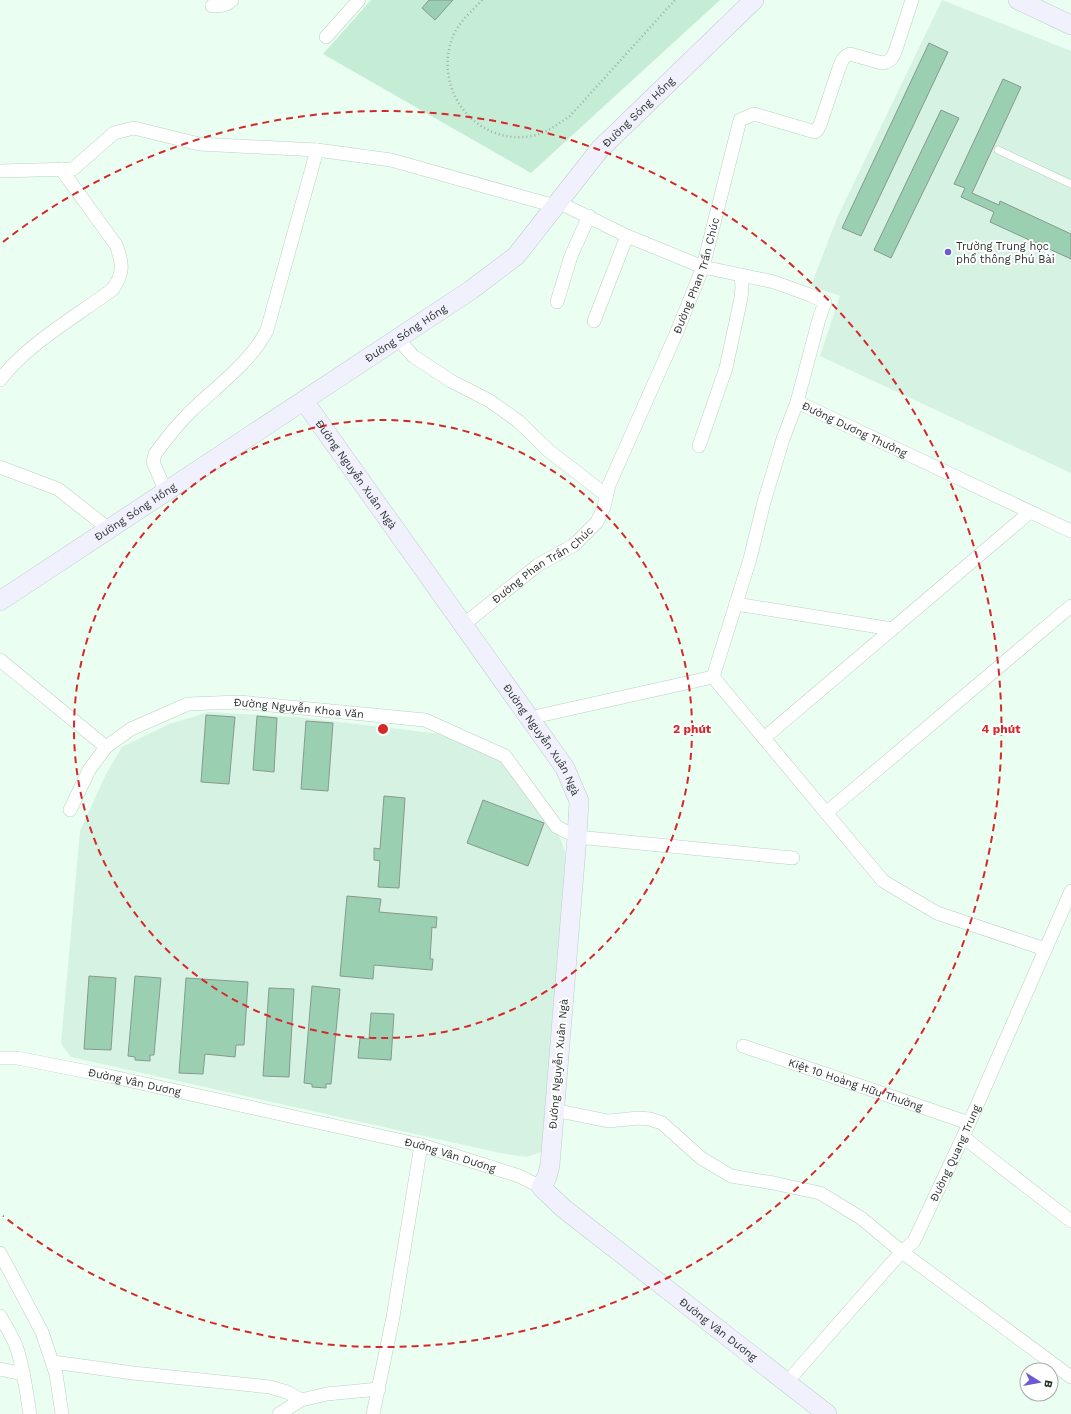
<svg xmlns="http://www.w3.org/2000/svg" width="1071" height="1414" font-family="'Work Sans',sans-serif">
	<style>
		.built { fill: #d6f2e2 }
		.green { fill: #c5edd6 }
		.building { fill: #9bcfb2; stroke: #86998e }
		.lines { fill: none; stroke-linecap: round; stroke-linejoin: round }
		.lane-casing { stroke: #bcd0c4; stroke-width: 8 }
		.street-casing { stroke: #bcd0c4; stroke-width: 14 }
		.secondary-casing { stroke: #bcd0c4; stroke-width: 20 }
		.path { stroke: #9fafa6; stroke-width: 2.5; stroke-dasharray: 1 3; stroke-linecap: butt }
		.lane { stroke: #fff; stroke-width: 7 }
		.street { stroke: #fff; stroke-width: 13 }
		.secondary { stroke: #f1f0fd; stroke-width: 19 }
		.ring { fill: none; stroke: #d62828; stroke-width: 2; stroke-dasharray: 7 5 }
		.poi-dot { fill: #6e59d3; stroke: #fff; stroke-width: 1.5 }
		.labels { text-anchor: middle; stroke-width: 4; stroke-linejoin: round; paint-order: stroke }
		.street-label { font-size: 11px; fill: #2a322e; stroke: #fff }
		.poi-label { font-size: 11px; fill: #2a322e; stroke: #fff; text-anchor: start }
		.centre { fill: #d62828; stroke: #fff; stroke-width: 2 }
		.ring-label { font-size: 12px; text-anchor: middle; font-weight: bold; fill: #d62828; stroke: #fff; stroke-width: 4; stroke-linejoin: round; paint-order: stroke }
	</style>
	<rect width="100%" height="100%" fill="#eafef2"/>
	<path class="built" d="M942,0l129,51v422l-251,-117 20,-60 -29,-10 26,-68z
		M209,712l88,5 152,18 51,25 60,78 5,13v18l-23,283 -16,5 -26,-4 -429,-96 -10,-13 19,-213 25,-55 17,-29 47,-23z"/>
	<path class="green" d="M371,0h349l-189,173 -208,-119z"/>
	<path class="building" d="M429,0h24l-18,20 -13,-12z
		M929,43l19,9 -87,184 -19,-8z
		M1003,79l18,8 -49,106 27,12 1,-4 71,33v25l-81,-37 4,-10 -33,-15 4,-9 -11,-4z
		M941,110l18,8 -68,140 -17,-8z
		M206,715l29,2 -6,67 -28,-2z
		M257,716l20,2 -3,54 -21,-2z
		M306,721l27,2 -5,68 -27,-2z
		M384,796l21,2 -6,90 -21,-1 2,-26 -6,-1v-12l6,1z
		M483,800l61,23 -16,43 -61,-23z
		M347,896l34,3 -2,13 58,5 -1,11 -4,-1 -2,32h3l-1,11 -58,-5 -1,14 -33,-3z
		M89,976l27,2 -5,72 -27,-1z
		M135,976l26,2 -7,77h-4v6l-15,-1v-3l-7,-1z
		M186,978l62,4 -4,63h-8l-1,12 -30,-3 -2,20 -24,-1z
		M312,986l28,3 -9,95h-5v4l-14,-1v-3l-8,-1z
		M269,988l25,1 -5,88 -26,-1z
		M371,1013l23,1 -3,46 -33,-2 2,-20 9,1z"/>
	<g class="lines">
		<defs>
			<path id="lane" d="M998,150l73,34"/>
			<g id="street">
				<path d="M212,6c8,0 14,0 20,-6"/>
				<path d="M326,37l33,-37"/>
				<path d="M0,171l73,-2 41,-36 20,-5 65,16 118,6 74,10 164,46"/>
				<path id="s1" d="M558,202l69,34 76,31 71,15 36,13 15,7 -6,17 -22,83 274,129"/>
				<path d="M557,302l14,-46 18,-40"/>
				<path d="M594,321l33,-85"/>
				<path d="M398,339l15,17 38,25 39,20 28,20 31,30 57,44"/>
				<path d="M0,380c27,-36 77,-64 113,-91 11,-16 10,-26 3,-44l-55,-76"/>
				<path d="M699,446l27,-78 15,-70 1,-11 -1,-12"/>
				<path d="M0,467l58,22 51,40"/>
				<path d="M166,492l-13,-30 2,-8c11,-15 22,-29 35,-42 26,-25 61,-50 77,-82l50,-180"/>
				<path d="M736,604l156,25"/>
				<path id="s2" d="M463,625l75,-60 36,-20 23,-23 7,-15 5,-22 67,-151 27,-67 37,-147 14,-6 61,18 3,-3 3,-7 18,-54 4,-9 3,-3 4,-2 32,9c8,-1 10,-4 13,-11l17,-52"/>
				<path d="M0,660l106,87"/>
				<path d="M713,677l170,204 54,32 108,36"/>
				<path d="M713,677l37,-118 14,-57 19,-63 14,-37"/>
				<path d="M529,718l184,-41"/>
				<path d="M764,738l266,-226"/>
				<path id="s3" d="M70,810l19,-40 17,-23 25,-18 57,-25 51,-2 186,18 80,36 52,71 20,10 216,21"/>
				<path d="M826,813l245,-207"/>
				<path id="s4" d="M743,1046l226,77"/>
				<path id="s5" d="M0,1058h17l92,18 312,69 98,31 22,11"/>
				<path d="M554,1110l54,11 31,-3 11,1 12,4 39,35 30,18 42,7 47,10 41,25 41,34 169,125"/>
				<path d="M963,1137l108,84"/>
				<path d="M0,1253l42,79 14,42 6,40"/>
				<path d="M0,1316c6,10 12,20 16,30 8,22 10,46 14,68"/>
				<path d="M53,1362l80,11 137,14 17,5 14,8"/>
				<path d="M0,1369l23,5"/>
				<path id="s6" d="M787,1382l109,-124 18,-17 49,-104 108,-246"/>
				<path d="M279,1414l22,-14 26,-6 52,-5"/>
				<path d="M373,1414l20,-97 28,-172"/>
			</g>
			<g id="secondary">
				<path d="M1018,0l53,25"/>
				<path id="s7" d="M304,401l261,367 14,33 -2,36 -27,328 -3,12 -6,10 22,21 264,206"/>
				<path id="s8" d="M0,601l471,-311 45,-34 84,-107 154,-149"/>
			</g>
		</defs>
		<use href="#lane" class="lane-casing"/>
		<use href="#street" class="street-casing"/>
		<use href="#secondary" class="secondary-casing"/>
		<path class="path" d="M482,0c-10,11 -23,22 -29,36 -21,53 22,110 79,100 15,-3 26,-12 38,-20l105,-116"/>
		<use href="#lane" class="lane"/>
		<use href="#street" class="street"/>
		<use href="#secondary" class="secondary"/>
	</g>
	<g class="ring">
		<circle cx="383" cy="729" r="309"/>
		<path d="M3 242A618 618 0 1 1 3 1216"/>
	</g>
	<circle class="poi-dot" cx="948" cy="252" r="4"/>
	<g class="labels">
		<g class="street-label">
			<text dy="4" stroke="none"><textPath href="#s8" startOffset="810">Đường Sóng Hồng</textPath></text>
			<text dy="4" stroke="none"><textPath href="#s2" startOffset="436">Đường Phan Trần Chúc</textPath></text>
			<text dy="4" stroke="none"><textPath href="#s8" startOffset="486">Đường Sóng Hồng</textPath></text>
			<text dy="4" stroke="none"><textPath href="#s1" startOffset="454">Đường Dương Thưởng</textPath></text>
			<text dy="4" stroke="none"><textPath href="#s7" startOffset="90">Đường Nguyễn Xuân Ngà</textPath></text>
			<text dy="4" stroke="none"><textPath href="#s8" startOffset="162">Đường Sóng Hồng</textPath></text>
			<text dy="4" stroke="none"><textPath href="#s2" startOffset="100">Đường Phan Trần Chúc</textPath></text>
			<text dy="4" stroke="none"><textPath href="#s3" startOffset="277">Đường Nguyễn Khoa Văn</textPath></text>
			<text dy="4" stroke="none"><textPath href="#s7" startOffset="414">Đường Nguyễn Xuân Ngà</textPath></text>
			<text transform="translate(558 1064) rotate(-85)" y="4">Đường Nguyễn Xuân Ngà</text>
			<text dy="4" stroke="none"><textPath href="#s5" startOffset="137">Đường Vân Dương</textPath></text>
			<text dy="4" stroke="none"><textPath href="#s4" startOffset="119">Kiệt 10 Hoàng Hữu Thường</textPath></text>
			<text dy="4" stroke="none"><textPath href="#s6" startOffset="287">Đường Quang Trung</textPath></text>
			<text dy="4" stroke="none"><textPath href="#s5" startOffset="461">Đường Vân Dương</textPath></text>
			<text dy="4" stroke="none"><textPath href="#s7" startOffset="1103">Đường Vân Dương</textPath></text>
		</g>
		<g class="poi-label">
			<text x="956" y="250">Trường Trung học<tspan x="956" dy="13">phổ thông Phú Bài</tspan></text>
		</g>
	</g>
	<circle cx="383" cy="729" r="6" class="centre"/>
	<g class="ring-label">
		<text x="692" y="733">2 phút</text>
		<text x="1001" y="733">4 phút</text>
	</g>
	<g transform="translate(1039 1382) rotate(101)"><circle r="19" fill="#ffffff" stroke="#aaadab"/>
	<path d="M0-3L7 15L0 10L-7 15Z" fill="#6e59d3"/>
	<text y="-6" font-size="11" font-weight="bold" text-anchor="middle" fill="#2a322e">B</text>
	</g>
</svg>
